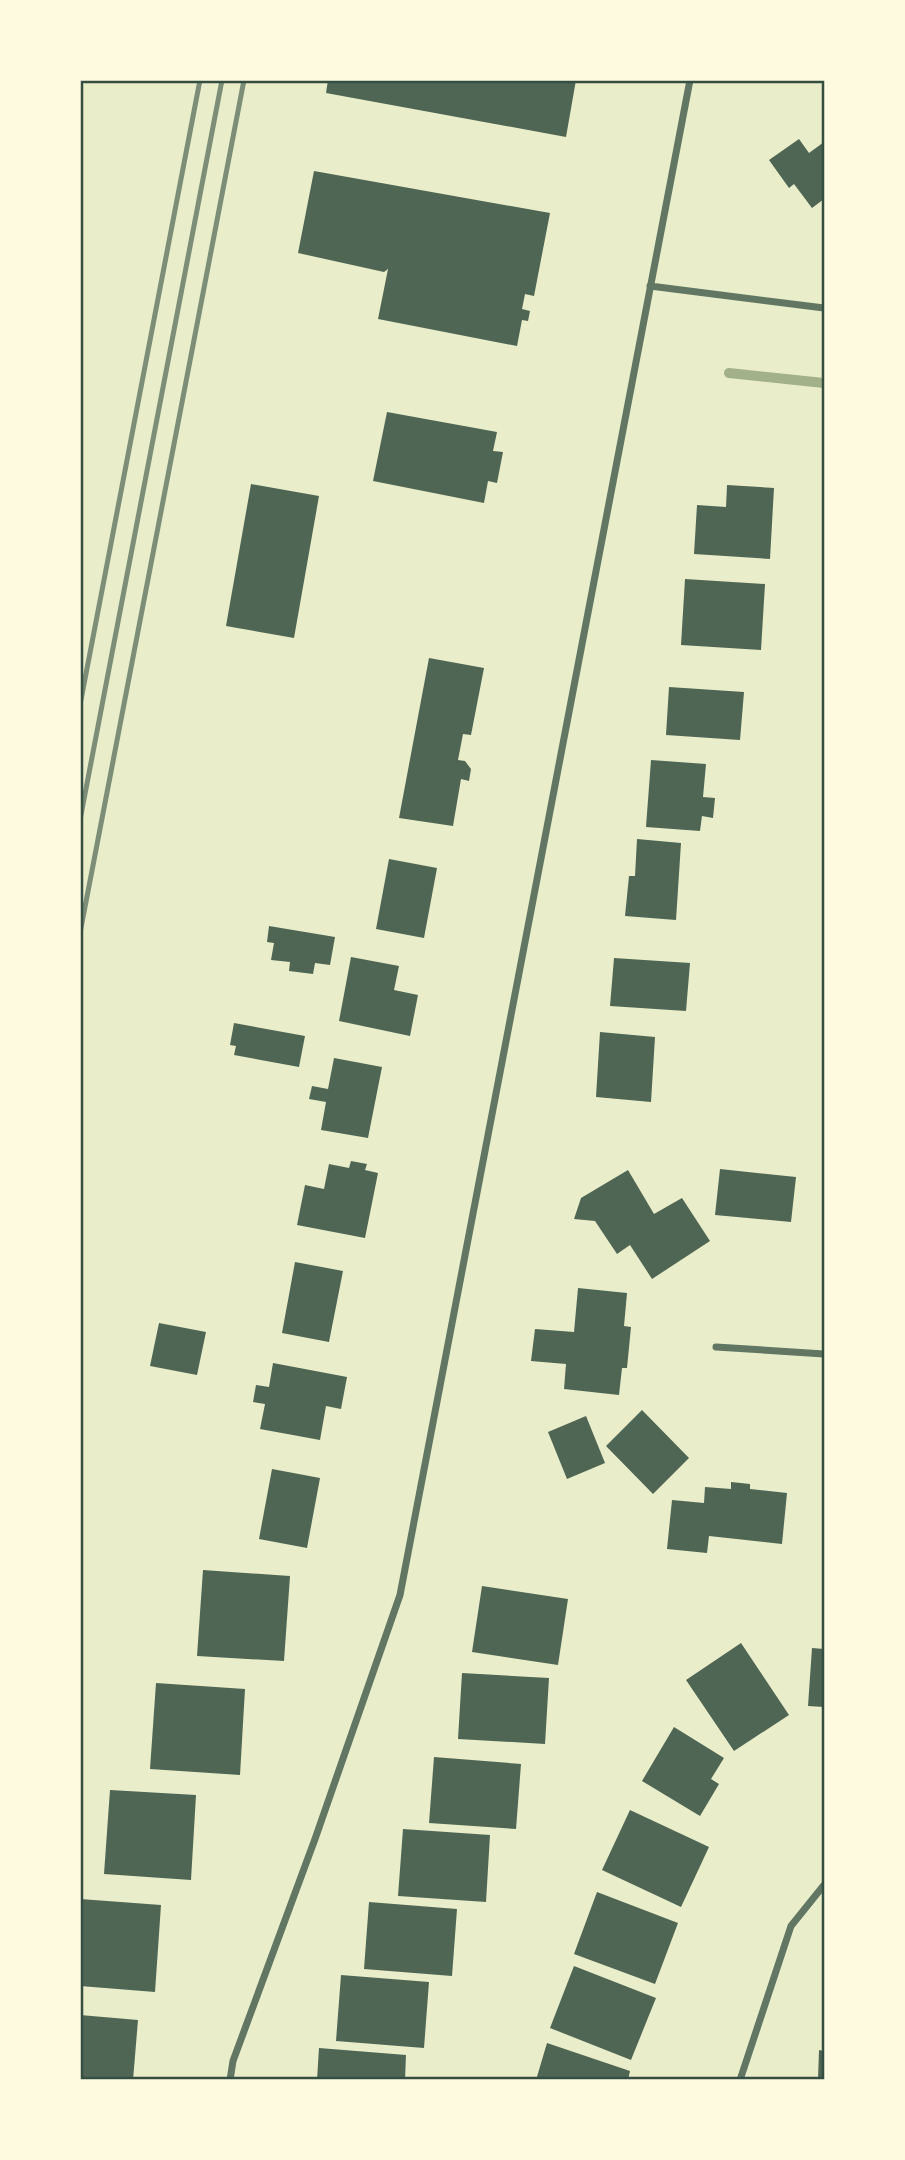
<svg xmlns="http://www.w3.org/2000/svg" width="905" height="2160" font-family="'Source Sans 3',sans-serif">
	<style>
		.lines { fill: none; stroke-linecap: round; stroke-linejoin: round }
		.stream { stroke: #a3b18a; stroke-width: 10 }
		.building { fill: #4f6655 }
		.minor { stroke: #617663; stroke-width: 7 }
		.rail { stroke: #7c8e77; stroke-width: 5 }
		.neatline { fill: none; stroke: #344e41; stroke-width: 2.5 }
	</style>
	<rect width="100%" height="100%" fill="#e9edc9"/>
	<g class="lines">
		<path class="stream" d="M729,373l95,10"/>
	</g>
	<path class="building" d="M328,80h248l-10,57 -240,-44z
		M799,139l10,14 15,-11v57l-12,9 -18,-24 -5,4 -20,-28z
		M314,171l236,42 -16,83 -9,-2 -3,15 8,2 -2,10 -6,-1 -5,26 -139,-27 10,-50 -4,3 -86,-19z
		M387,412l110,20 -4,19 10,1 -6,31 -9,-2 -4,22 -111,-22z
		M251,484l68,12 -25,142 -68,-12z
		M727,485l47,3 -4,71 -76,-5 3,-49 29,2z
		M685,579l80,5 -4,66 -80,-5z
		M429,658l55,10 -13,67 -8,-1 -5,26 7,1 6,8 -2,12 -8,-2 -8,47 -54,-8z
		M669,687l75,5 -4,48 -74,-5z
		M651,760l55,4 -3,33 12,1 -2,20 -11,-2 -2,15 -54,-4z
		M637,839l44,4 -5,77 -51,-4 4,-40h6z
		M389,859l48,9 -13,70 -48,-9z
		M269,926l66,11 -5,28 -15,-2 -2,11 -24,-3 1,-9 -19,-2 3,-17 -7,-1z
		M351,957l48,9 -5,24 24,5 -8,41 -71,-15z
		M614,958l76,5 -4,48 -76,-5z
		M234,1023l71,13 -6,31 -65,-12 2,-9 -6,-1z
		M600,1032l55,5 -4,65 -55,-5z
		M334,1058l48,9 -14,71 -47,-8 5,-28 -17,-3 3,-13 16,3z
		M351,1161l16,3 -2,6 13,3 -13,65 -68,-13 8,-40 19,4 5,-25 20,4z
		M720,1169l76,8 -5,45 -76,-7z
		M628,1170l26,44 28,-16 28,43 -58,38 -22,-34 -13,9 -22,-33 -21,-2 7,-21z
		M295,1262l48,9 -14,71 -47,-9z
		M578,1288l49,5 -3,33 7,1 -4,41h-5l-3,27 -55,-6 2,-25 -35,-3 4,-32 39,3z
		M159,1323l47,9 -9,43 -47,-9z
		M273,1363l74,14 -6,32 -15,-3 -6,34 -60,-11 5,-25 -12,-2 3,-17 13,2z
		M642,1410l47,48 -36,36 -47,-48z
		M586,1416l19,47 -38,16 -19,-47z
		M272,1469l48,9 -13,70 -48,-9z
		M731,1482l19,2v5l37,4 -5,51 -73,-8 -2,17 -40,-4 5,-49 32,3 1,-16 26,2z
		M203,1570l87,6 -6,85 -87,-5z
		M482,1586l86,13 -10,66 -86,-13z
		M741,1643l48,72 -55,36 -48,-71z
		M812,1648l12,1v58l-16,-1z
		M462,1673l87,5 -4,66 -87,-5z
		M156,1683l89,6 -5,86 -90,-6z
		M674,1727l50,31 -13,21 8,5 -19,32 -58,-35z
		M434,1757l87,7 -5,65 -87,-6z
		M110,1790l86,5 -5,85 -87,-6z
		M630,1810l79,37 -28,60 -79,-37z
		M403,1829l87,6 -4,67 -88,-6z
		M597,1892l81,31 -23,61 -81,-30z
		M80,1899l81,6 -6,87 -75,-6z
		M369,1902l88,7 -5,67 -88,-7z
		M574,1966l82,32 -25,62 -81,-32z
		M341,1975l88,7 -5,66 -88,-7z
		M80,2015l58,5 -5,60h-53z
		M547,2043l83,28 -2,9h-92z
		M319,2048l87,7 -1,25h-88z
		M819,2050l5,1v29h-6z"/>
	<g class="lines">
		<path class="minor" d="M650,286l174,22
			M716,1347l108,7
			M230,2080l3,-19 82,-222 85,-244 290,-1515
			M740,2080l51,-154 33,-41"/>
		<path class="rail" d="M80,705l120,-625
			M80,820l142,-740
			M80,933l164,-853"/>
	</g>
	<rect width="905" height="2160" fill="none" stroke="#fefae0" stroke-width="164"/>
	<rect x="82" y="82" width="741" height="1996" class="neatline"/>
</svg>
